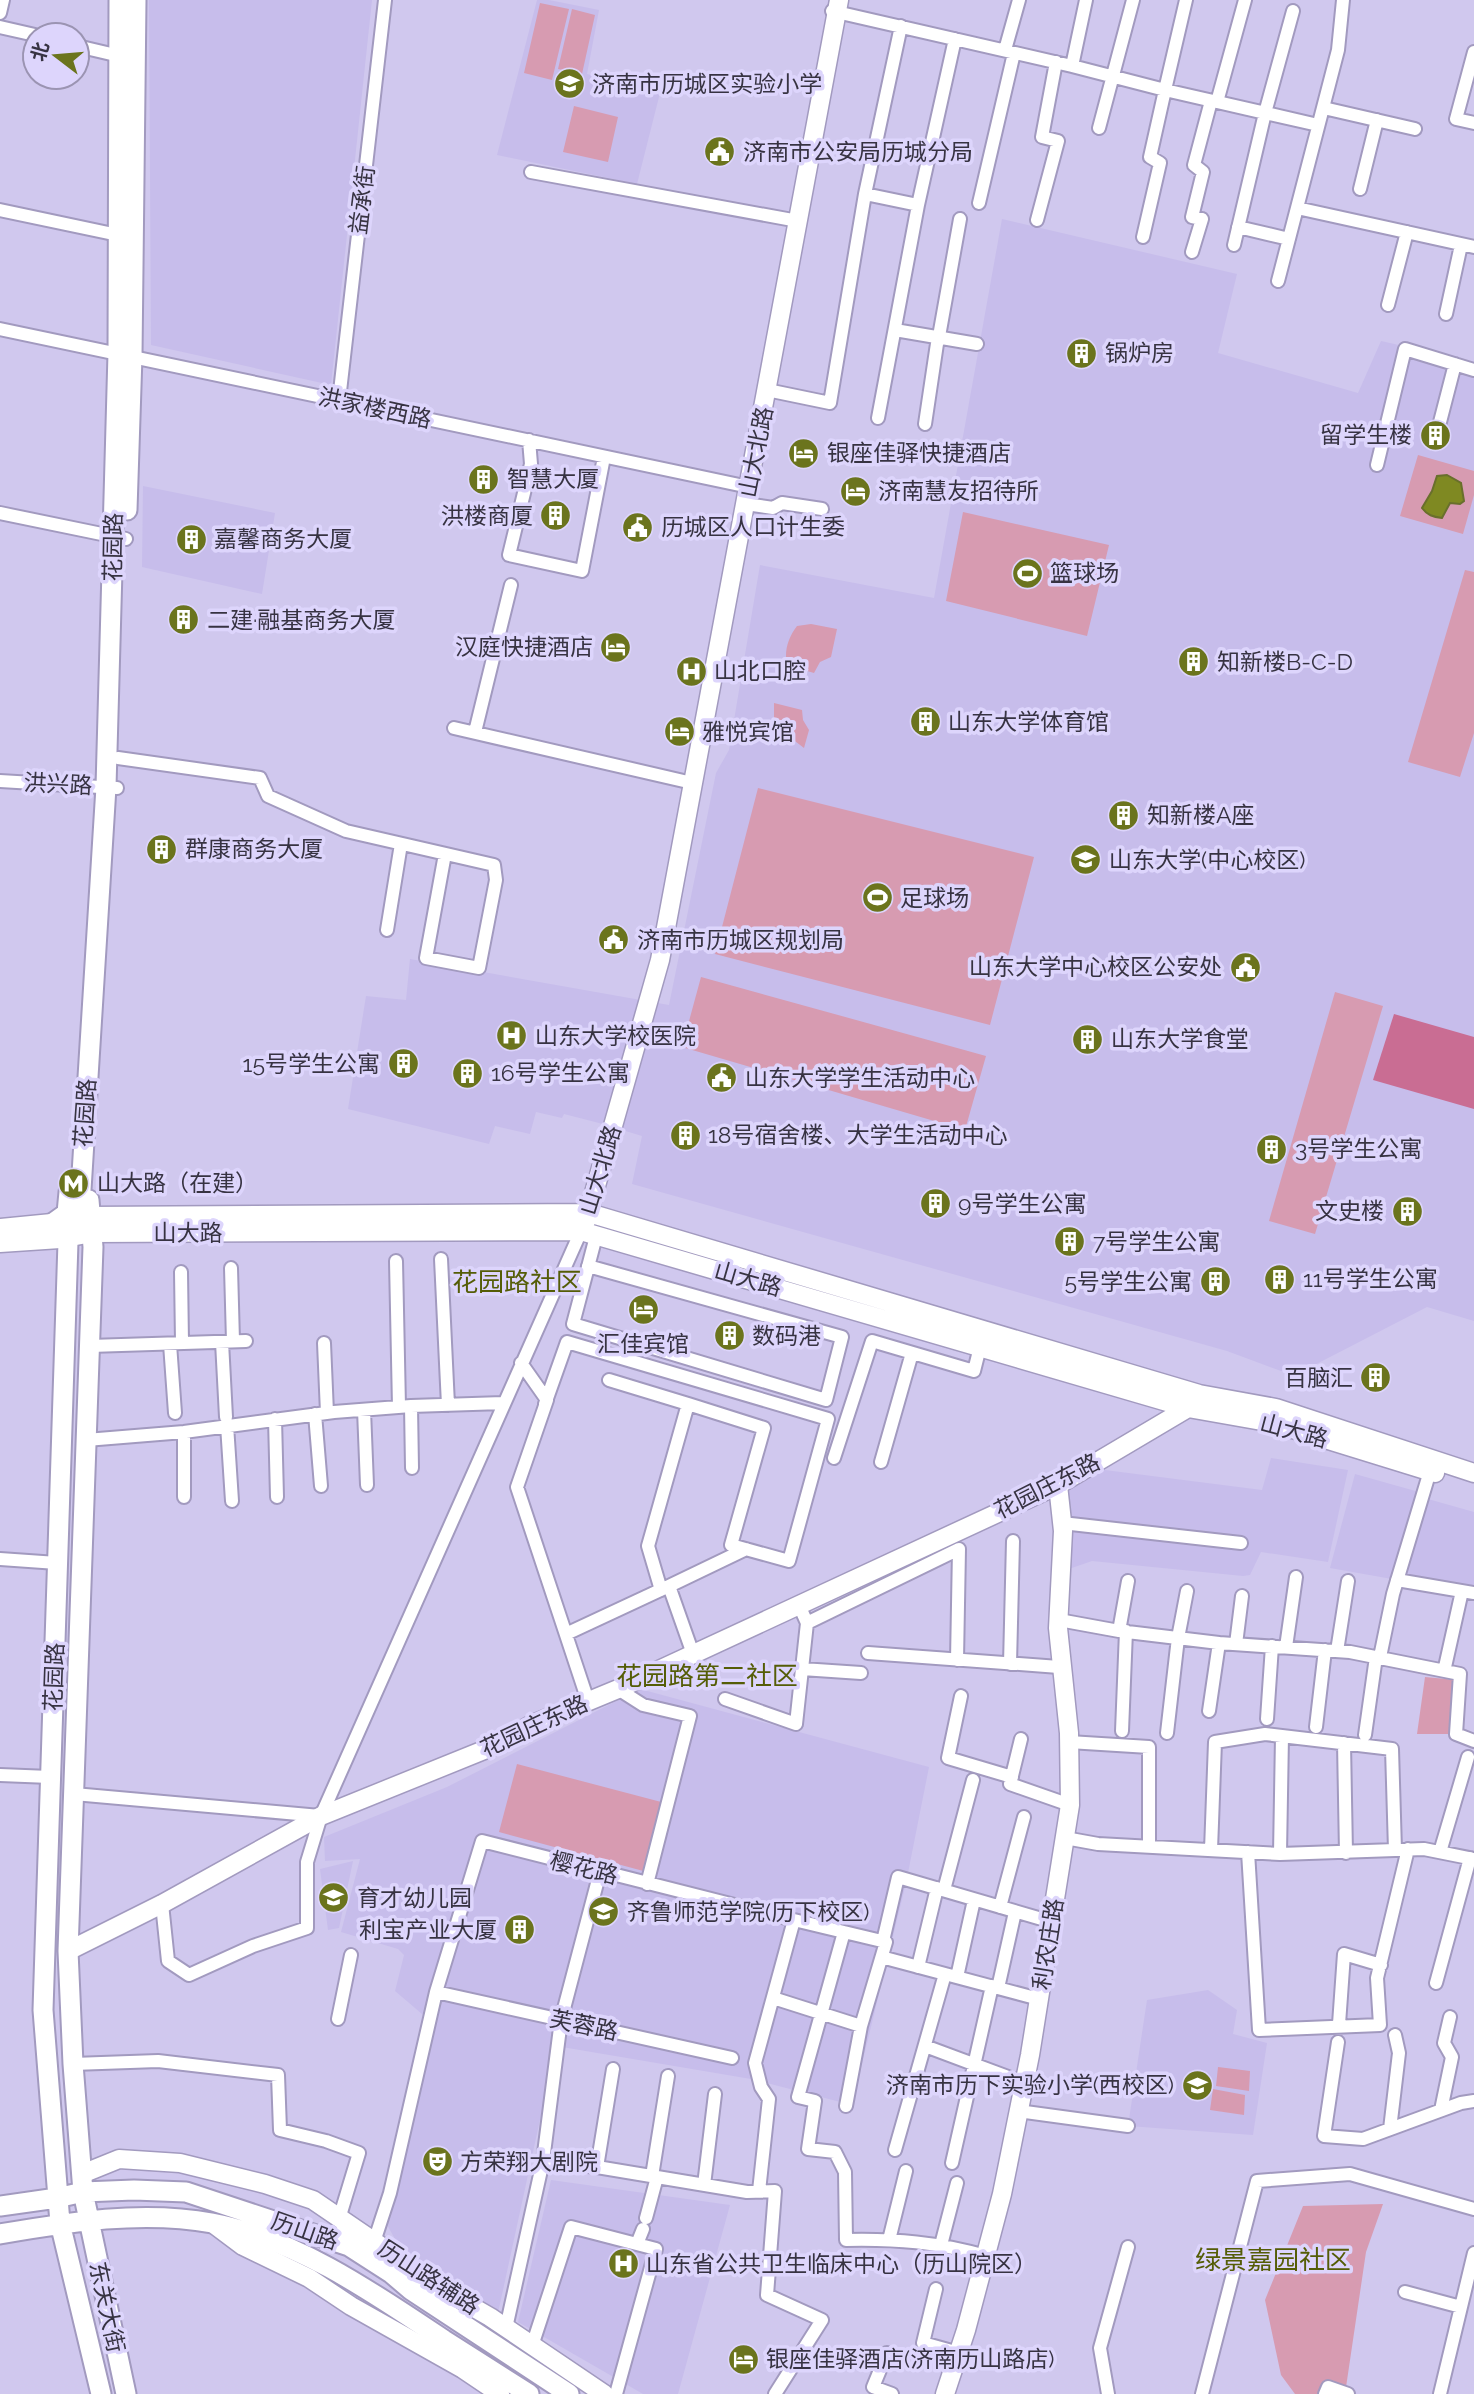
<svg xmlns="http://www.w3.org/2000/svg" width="1474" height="2394" font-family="Raleway,'Noto Sans SC',sans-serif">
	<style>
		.built { fill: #c7bdeb }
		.green { fill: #d79bb1 }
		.forest { fill: #c96d93 }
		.water { fill: #7f8922; stroke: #696f2c; stroke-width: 2 }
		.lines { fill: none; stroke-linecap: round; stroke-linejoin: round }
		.street-casing { stroke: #a29abf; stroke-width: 16 }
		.secondary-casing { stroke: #a29abf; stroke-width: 21 }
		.primary-casing { stroke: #a29abf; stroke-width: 23 }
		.street { stroke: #fff; stroke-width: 12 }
		.secondary { stroke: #fff; stroke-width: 18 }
		.primary { stroke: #fff; stroke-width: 19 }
		.labels { text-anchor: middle; stroke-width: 7; stroke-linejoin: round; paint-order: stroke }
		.poi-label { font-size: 23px; fill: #373342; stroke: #ddd5fc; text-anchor: start }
		.street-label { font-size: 23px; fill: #373342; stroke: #ddd5fc }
		.quarter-label { font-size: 26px; fill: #555d07; stroke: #ddd5fc }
	</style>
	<rect width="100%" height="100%" fill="#d0c8ee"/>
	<path class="built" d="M149,0h223l-41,385 -180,-40z
		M537,0h12l50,10 -12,64 73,19 -23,91 -140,-29z
		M1002,219l235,55 -19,79 140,40 23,-52 93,21v959l-47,-14 -128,66 -18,-2 -54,-20 -595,-167 10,-48 -43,-13 -35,-9 -2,4 -26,-6 -6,22 -35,-8 -6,18 -141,-35 18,-113 40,4 4,-41 259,46 47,-232 13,-23 31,-185 174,33z
		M143,486l132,27 -13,81 -120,-27z
		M1271,1458l77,12 -20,92 -67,-10 -11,23 -7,1 -151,-15 -26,9 2,-80 29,-21 165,21z
		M1355,1474l64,18 -27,87 -62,-11z
		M1428,1499l46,13v82l-70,-12z
		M640,1689l289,78 -23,116 -54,222 -101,-26 -195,-33 -58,267 -96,-61 -17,-31 50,-203 -13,-4 -27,-23 9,-36 -6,-6 -57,-17 19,-73 -35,2 -1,-24 123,-50z
		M353,1861l-14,67 -11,2 -8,-61z
		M1208,1990l29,20 -4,24 34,9 -14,92 -125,-9 19,-126z
		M551,2180l179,25 -52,189h-35l-125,-72z"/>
	<path class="green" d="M540,3l29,6 -17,71 -28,-7z
		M572,9l23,6 -13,59 -24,-5z
		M574,106l44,11 -10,45 -45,-10z
		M1418,455l56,16v24l-11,39 -63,-18z
		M963,512l146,33 -22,91 -141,-35z
		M1465,570l9,2v161l-14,44 -52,-15z
		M811,624l26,5 -6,28 -11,5 -6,11 -27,-8c-3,-14 1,-27 10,-39z
		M774,703l28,7 1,10 6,10 -5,18 -30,-23z
		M758,788l276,69 -44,168 -275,-71z
		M701,977l285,79 -21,74 -283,-83z
		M1335,992l48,14 -68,228 -46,-13z
		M1425,1677l32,3 -5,54h-35z
		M517,1764l148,39 -18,69 -148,-40z
		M1218,2067l32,4 -1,20 -33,-5z
		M1213,2089l32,6 -1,20 -34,-5z
		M1383,2204l-17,48 -21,142h-50l-14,-19 -16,-75 38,-94z"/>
	<path class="forest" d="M1394,1014l80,23v72l-101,-29z"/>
	<path class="water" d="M1447,475l14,8 3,18 -4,3 -10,-1 -8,15c-9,-1 -15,-3 -20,-10l10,-17 5,-15z"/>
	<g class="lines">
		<defs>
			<path id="street" d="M832,11l240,55 93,24 21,-90
				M0,13l3,-13
				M0,27l35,8
				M77,46l47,11
				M1005,50l14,-50
				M1474,52l-18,67 18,4
				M1072,66l14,-66
				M1217,102l28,-102
				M1328,109l87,20
				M1099,128l34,-128
				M531,172l267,49
				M1360,189l17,-69
				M865,194l53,11
				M979,203l35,-150
				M1297,208l177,39
				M0,210l118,25
				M1037,220l21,-79 -16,-4 14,-75
				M1238,227l51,12
				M1143,237l17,-74 -10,-6 15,-67 153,35
				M1234,245l31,-132 28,-102
				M1192,252l10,-33 -10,-2 11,-45 -9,-7 17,-64
				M1278,281l60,-231 5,-50
				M1388,305l19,-73
				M1446,314l15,-69
				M0,329l749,158
				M895,330l82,14
				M938,342l22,-123
				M767,390l63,13 35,-209 36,-168
				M339,400l46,-400
				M878,418l40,-213 37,-166
				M1440,422l15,-58
				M925,424l13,-87
				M529,440l2,24 -22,91 73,16 22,-114
				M1377,465l28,-116 69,21
				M746,504l27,4 9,-5 40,6
				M0,513l126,26
				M454,728l234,54
				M475,732l36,-147
				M118,758l142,20 8,18 78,35 148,34 2,15 -17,88 -53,-10 19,-104
				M0,781l117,7
				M387,930l14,-86
				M441,1259l7,146
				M396,1261l3,146
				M588,1266l254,71 -16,63 -253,-76 21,-80
				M231,1268l2,73
				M181,1272l1,71
				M222,1342l4,75
				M324,1343l3,70
				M170,1344l5,69
				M90,1346l156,-5
				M521,1363l26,37 -30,87 71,214
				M609,1380l79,24
				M545,1404l22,-62 261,77 -39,142 -58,-16 33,-117 -76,-24 -40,142 13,44
				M411,1406l1,62
				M364,1410l3,75
				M315,1414l6,72
				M275,1419l2,78
				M227,1425l5,76
				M184,1432v65
				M86,1440l98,-8 150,-20 77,-6 92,-3
				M834,1458l38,-117 102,30 6,-24
				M881,1462l31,-109
				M1062,1523l179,20
				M0,1559l57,4
				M1397,1580l77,13
				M669,1586l77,-37
				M1059,1620l60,11 100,12 131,9 110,22 -4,60 18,7
				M807,1623l152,-74 -2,111
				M1119,1631l9,-50
				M566,1634l103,-48 24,68
				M1236,1644l6,-48
				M1286,1647l10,-70
				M1337,1651l11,-70
				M868,1653l191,14
				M1380,1657l13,-63 37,-123
				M1010,1664l3,-123
				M1445,1667l17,-76
				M802,1669l59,4
				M618,1689l25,16 47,11 -43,168
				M961,1696l-13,62 64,19
				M725,1699l71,25 11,-101 -8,-18
				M1209,1711l10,-68
				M1267,1719l5,-73
				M1316,1727l9,-77
				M1122,1731l4,-100
				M1167,1733l11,-95 9,-47
				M1365,1735l11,-78
				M1021,1739l-11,45 60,21
				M1069,1742l80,5v99
				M1344,1743l2,110
				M0,1775l50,2
				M74,1794l246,22
				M1065,1838l33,6 182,10 144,-5 50,10
				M1211,1850l4,-108 50,-8 127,15 3,101
				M1248,1852l11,178 121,-5 -3,-47 31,-129
				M1440,1852l28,-95
				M1280,1854l2,-118
				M944,1890l29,-110
				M162,1904l6,57 21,14 64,-29 54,-18v-66l14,-46 260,-585
				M1000,1907l24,-90
				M794,1920l50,12 -46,165 17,4 -7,48 27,3 10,20 1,68c50,-1 91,2 140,16
				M883,1941l15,-64 154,45
				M885,1958l154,41
				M918,1967l19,-79
				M957,1977l17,-77
				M1436,1983l34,-125
				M998,1988l17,-76
				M436,1992l296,66
				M773,1998l88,28 25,-84 -42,-10
				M338,2019l13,-64
				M1339,2024l5,-70 37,11
				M1338,2042l-14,94 39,3 98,-36 13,-2
				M925,2046l99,37
				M73,2064l85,-3 120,14 2,55 46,11 33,12 -20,66
				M846,2106l15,-80
				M1441,2110l11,-53 -8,-14 6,-26
				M1018,2111l110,15
				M1390,2129l9,-76 -4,-18
				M895,2150l50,-176
				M543,2161l18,-141 39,-148
				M952,2163l40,-177
				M597,2167l16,-98
				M652,2176l16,-100
				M704,2185l11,-91
				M646,2218l11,-41
				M889,2240l17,-69
				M374,2242l16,-49 46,-201 46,-151 312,79 -39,143 6,24 8,12 -10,92
				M637,2244l6,-15
				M941,2245l16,-62
				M936,2289l-13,54 36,10
				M1405,2292l56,15
				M506,2328l37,-167 54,6 150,25 28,-1 -8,104 55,25 -47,74
				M532,2346l39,-119 85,22 -40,145
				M887,2353l-14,34 19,7
				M1108,2394l-8,-46 28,-101
				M1202,2394l55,-213 93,-7 124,35
				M1325,2394l3,-7 20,7
				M1440,2394l34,-141"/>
			<path id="secondary" d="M586,1221l74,-261 179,-960
				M0,1228l62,-6 27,-6 500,-3 610,181 77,14 198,65
				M0,1243l60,-4 32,-6 489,-2 607,177 85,15 162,50
				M68,1951l94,-47 159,-88 173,-70 37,-21 87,-36 440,-204 130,-77
				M82,2174l37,-15 61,4 85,21 48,16 72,49 32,26 73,42 114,77
				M215,2225l28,21 66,32 42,28 112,63 37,25
				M945,2394l21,-64 36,-136 28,-139 40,-250 -1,-72 -11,-105 5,-97 -5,-46"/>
			<path id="primary" d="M127,510l5,-154 4,-356
				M89,1200l4,47 -25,704 5,113 10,128 43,202
				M53,1223l14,-10 2,-21
				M0,2206l57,-8 26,-6 51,-2 52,2 163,54 42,27 20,17 158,104
				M346,2224l3,22
				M0,2234c69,-12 142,-24 212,-11 84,16 162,70 232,117 28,18 57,36 85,54
				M101,2394l-41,-171 -17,-213 25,-768 10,-24 2,-12 26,-419 12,-434 1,-353"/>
		</defs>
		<use href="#street" class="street-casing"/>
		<use href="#secondary" class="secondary-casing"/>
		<use href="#primary" class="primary-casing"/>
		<use href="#street" class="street"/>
		<use href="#secondary" class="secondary"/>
		<use href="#primary" class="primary"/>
	</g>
	<defs>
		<symbol id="school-disc" viewBox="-11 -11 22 22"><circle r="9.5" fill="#6b741d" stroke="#ddd5fc"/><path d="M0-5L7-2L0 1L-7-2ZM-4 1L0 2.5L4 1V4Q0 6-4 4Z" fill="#fff"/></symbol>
		<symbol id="civic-disc" viewBox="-11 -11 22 22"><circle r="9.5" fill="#6b741d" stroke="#ddd5fc"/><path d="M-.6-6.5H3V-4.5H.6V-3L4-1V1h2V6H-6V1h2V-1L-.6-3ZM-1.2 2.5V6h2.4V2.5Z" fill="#fff"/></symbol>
		<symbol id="building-disc" viewBox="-11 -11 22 22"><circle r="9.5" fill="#6b741d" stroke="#ddd5fc"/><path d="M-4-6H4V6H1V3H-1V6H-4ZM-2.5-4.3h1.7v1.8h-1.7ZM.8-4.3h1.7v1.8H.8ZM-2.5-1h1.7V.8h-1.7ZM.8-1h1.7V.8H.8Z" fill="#fff"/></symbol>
		<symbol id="hotel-disc" viewBox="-11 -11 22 22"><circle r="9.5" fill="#6b741d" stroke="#ddd5fc"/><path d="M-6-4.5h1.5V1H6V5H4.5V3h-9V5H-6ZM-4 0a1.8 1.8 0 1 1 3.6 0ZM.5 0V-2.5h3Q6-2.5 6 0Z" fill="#fff"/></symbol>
		<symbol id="stadium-disc" viewBox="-11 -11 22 22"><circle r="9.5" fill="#6b741d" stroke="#ddd5fc"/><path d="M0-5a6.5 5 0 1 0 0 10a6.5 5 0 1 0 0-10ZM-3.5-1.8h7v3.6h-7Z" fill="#fff"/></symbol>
		<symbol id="hospital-disc" viewBox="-11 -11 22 22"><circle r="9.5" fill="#6b741d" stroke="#ddd5fc"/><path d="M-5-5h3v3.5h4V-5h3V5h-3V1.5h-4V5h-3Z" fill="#fff"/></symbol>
		<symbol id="university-disc" viewBox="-11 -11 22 22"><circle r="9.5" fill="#6b741d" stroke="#ddd5fc"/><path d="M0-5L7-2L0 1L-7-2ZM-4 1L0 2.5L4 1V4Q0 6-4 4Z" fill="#fff"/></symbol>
		<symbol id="metro-disc" viewBox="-11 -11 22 22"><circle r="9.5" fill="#6b741d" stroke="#ddd5fc"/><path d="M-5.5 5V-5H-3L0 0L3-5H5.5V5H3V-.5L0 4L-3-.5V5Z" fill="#fff"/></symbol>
		<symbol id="theatre-disc" viewBox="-11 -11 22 22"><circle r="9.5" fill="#6b741d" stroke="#ddd5fc"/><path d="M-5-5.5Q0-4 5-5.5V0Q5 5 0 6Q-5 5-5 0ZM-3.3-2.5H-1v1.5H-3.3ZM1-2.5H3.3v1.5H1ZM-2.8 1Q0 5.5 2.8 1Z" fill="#fff"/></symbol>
	</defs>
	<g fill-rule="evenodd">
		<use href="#school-disc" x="552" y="66" width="35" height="35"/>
		<use href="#civic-disc" x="702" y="134" width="35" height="35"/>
		<use href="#building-disc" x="1064" y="336" width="35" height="35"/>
		<use href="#building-disc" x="1418" y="418" width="35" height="35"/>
		<use href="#hotel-disc" x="786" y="436" width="35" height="35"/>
		<use href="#building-disc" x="466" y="462" width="35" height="35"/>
		<use href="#hotel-disc" x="838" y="474" width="35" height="35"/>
		<use href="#building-disc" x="538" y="498" width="35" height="35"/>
		<use href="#civic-disc" x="620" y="510" width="35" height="35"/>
		<use href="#building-disc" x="174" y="522" width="35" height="35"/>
		<use href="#stadium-disc" x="1010" y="556" width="35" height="35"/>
		<use href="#building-disc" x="166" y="602" width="35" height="35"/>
		<use href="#hotel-disc" x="598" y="630" width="35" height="35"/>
		<use href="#building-disc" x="1176" y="644" width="35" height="35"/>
		<use href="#hospital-disc" x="674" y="654" width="35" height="35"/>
		<use href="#building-disc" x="908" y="704" width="35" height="35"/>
		<use href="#hotel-disc" x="662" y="714" width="35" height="35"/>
		<use href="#building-disc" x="1106" y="798" width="35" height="35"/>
		<use href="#building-disc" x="144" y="832" width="35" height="35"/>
		<use href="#university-disc" x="1068" y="842" width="35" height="35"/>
		<use href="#stadium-disc" x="860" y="880" width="35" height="35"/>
		<use href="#civic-disc" x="596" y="922" width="35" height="35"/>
		<use href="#civic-disc" x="1228" y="950" width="35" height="35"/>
		<use href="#hospital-disc" x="494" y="1018" width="35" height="35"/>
		<use href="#building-disc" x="1070" y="1022" width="35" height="35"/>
		<use href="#building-disc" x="386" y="1046" width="35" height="35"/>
		<use href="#building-disc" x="450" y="1056" width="35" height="35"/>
		<use href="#civic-disc" x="704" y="1060" width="35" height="35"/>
		<use href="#building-disc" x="668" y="1118" width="35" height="35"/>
		<use href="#building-disc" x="1254" y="1132" width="35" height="35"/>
		<use href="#metro-disc" x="56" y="1166" width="35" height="35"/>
		<use href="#building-disc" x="918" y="1186" width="35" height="35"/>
		<use href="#building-disc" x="1390" y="1194" width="35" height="35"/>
		<use href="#building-disc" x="1052" y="1224" width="35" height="35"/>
		<use href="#building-disc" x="1262" y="1262" width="35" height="35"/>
		<use href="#building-disc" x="1198" y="1264" width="35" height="35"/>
		<use href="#hotel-disc" x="626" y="1292" width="35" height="35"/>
		<use href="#building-disc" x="712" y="1318" width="35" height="35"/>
		<use href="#building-disc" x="1358" y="1360" width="35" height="35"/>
		<use href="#school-disc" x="316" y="1880" width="35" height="35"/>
		<use href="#university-disc" x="586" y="1894" width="35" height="35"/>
		<use href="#building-disc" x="502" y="1912" width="35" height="35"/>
		<use href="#school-disc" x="1180" y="2068" width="35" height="35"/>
		<use href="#theatre-disc" x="420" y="2144" width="35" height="35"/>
		<use href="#hospital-disc" x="606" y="2246" width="35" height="35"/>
		<use href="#hotel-disc" x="726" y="2342" width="35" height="35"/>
	</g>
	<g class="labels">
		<g class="poi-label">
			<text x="592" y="92">济南市历城区实验小学</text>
			<text x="743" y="160">济南市公安局历城分局</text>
			<text x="1105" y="361">锅炉房</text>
			<text x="1412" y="443" text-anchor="end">留学生楼</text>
			<text x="827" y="461">银座佳驿快捷酒店</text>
			<text x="507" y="487">智慧大厦</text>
			<text x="878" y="499">济南慧友招待所</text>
			<text x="533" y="524" text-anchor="end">洪楼商厦</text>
			<text x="661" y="535">历城区人口计生委</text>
			<text x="214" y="547">嘉馨商务大厦</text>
			<text x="1050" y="581">篮球场</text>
			<text x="207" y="628">二建·融基商务大厦</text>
			<text x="593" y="655" text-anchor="end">汉庭快捷酒店</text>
			<text x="1217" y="670">知新楼B-C-D</text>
			<text x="714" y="679">山北口腔</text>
			<text x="948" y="730">山东大学体育馆</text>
			<text x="702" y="740">雅悦宾馆</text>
			<text x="1147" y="823">知新楼A座</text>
			<text x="185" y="857">群康商务大厦</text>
			<text x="1109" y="868">山东大学(中心校区)</text>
			<text x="900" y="906">足球场</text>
			<text x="637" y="948">济南市历城区规划局</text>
			<text x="1222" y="975" text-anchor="end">山东大学中心校区公安处</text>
			<text x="535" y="1044">山东大学校医院</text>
			<text x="1111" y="1047">山东大学食堂</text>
			<text x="380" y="1072" text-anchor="end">15号学生公寓</text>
			<text x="491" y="1081">16号学生公寓</text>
			<text x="745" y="1086">山东大学学生活动中心</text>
			<text x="708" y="1143">18号宿舍楼、大学生活动中心</text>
			<text x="1295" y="1157">3号学生公寓</text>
			<text x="97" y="1191">山大路（在建）</text>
			<text x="958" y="1212">9号学生公寓</text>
			<text x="1384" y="1219" text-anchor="end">文史楼</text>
			<text x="1093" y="1250">7号学生公寓</text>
			<text x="1303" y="1287">11号学生公寓</text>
			<text x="1192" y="1290" text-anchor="end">5号学生公寓</text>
			<text x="752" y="1344">数码港</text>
			<text x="643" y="1352" text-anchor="middle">汇佳宾馆</text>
			<text x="1353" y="1386" text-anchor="end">百脑汇</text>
			<text x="357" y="1906">育才幼儿园</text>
			<text x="627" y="1920">齐鲁师范学院(历下校区)</text>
			<text x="497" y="1938" text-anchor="end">利宝产业大厦</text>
			<text x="1174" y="2093" text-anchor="end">济南市历下实验小学(西校区)</text>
			<text x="460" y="2170">方荣翔大剧院</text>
			<text x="646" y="2272">山东省公共卫生临床中心（历山院区）</text>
			<text x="766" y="2367">银座佳驿酒店(济南历山路店)</text>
		</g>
		<g class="street-label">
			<text transform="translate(362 200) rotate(-83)" y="8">益承街</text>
			<text transform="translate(375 408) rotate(12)" y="8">洪家楼西路</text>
			<text transform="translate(756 452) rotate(-79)" y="8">山大北路</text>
			<text transform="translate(113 547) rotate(-89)" y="8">花园路</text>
			<text transform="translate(58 784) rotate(3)" y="8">洪兴路</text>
			<text transform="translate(85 1113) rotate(-86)" y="8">花园路</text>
			<text transform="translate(600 1170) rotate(-73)" y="8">山大北路</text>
			<text x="188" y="1241">山大路</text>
			<text transform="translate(748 1279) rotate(16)" y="8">山大路</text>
			<text transform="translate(1294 1431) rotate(15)" y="8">山大路</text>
			<text transform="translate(1047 1486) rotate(-27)" y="8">花园庄东路</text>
			<text transform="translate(54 1677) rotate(-88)" y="8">花园路</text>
			<text transform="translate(534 1726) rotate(-25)" y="8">花园庄东路</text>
			<text transform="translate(584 1868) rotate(14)" y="8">樱花路</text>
			<text transform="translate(1048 1944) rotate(-81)" y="8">利农庄路</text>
			<text transform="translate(584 2025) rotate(12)" y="8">芙蓉路</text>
			<text transform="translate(305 2231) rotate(19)" y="8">历山路</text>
			<text transform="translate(429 2277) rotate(33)" y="8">历山路辅路</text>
			<text transform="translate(107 2307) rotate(78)" y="8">东关大街</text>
		</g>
		<g class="quarter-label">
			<text x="517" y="1291">花园路社区</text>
			<text x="707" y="1685">花园路第二社区</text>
			<text x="1273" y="2269">绿景嘉园社区</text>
		</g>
	</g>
	<g transform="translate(56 56) rotate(286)"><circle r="33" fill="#ddd5fc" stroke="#9b94b2" stroke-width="2"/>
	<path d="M0-5L12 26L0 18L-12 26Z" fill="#6b741d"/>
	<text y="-10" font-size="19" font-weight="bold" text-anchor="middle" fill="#373342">北</text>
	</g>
</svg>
